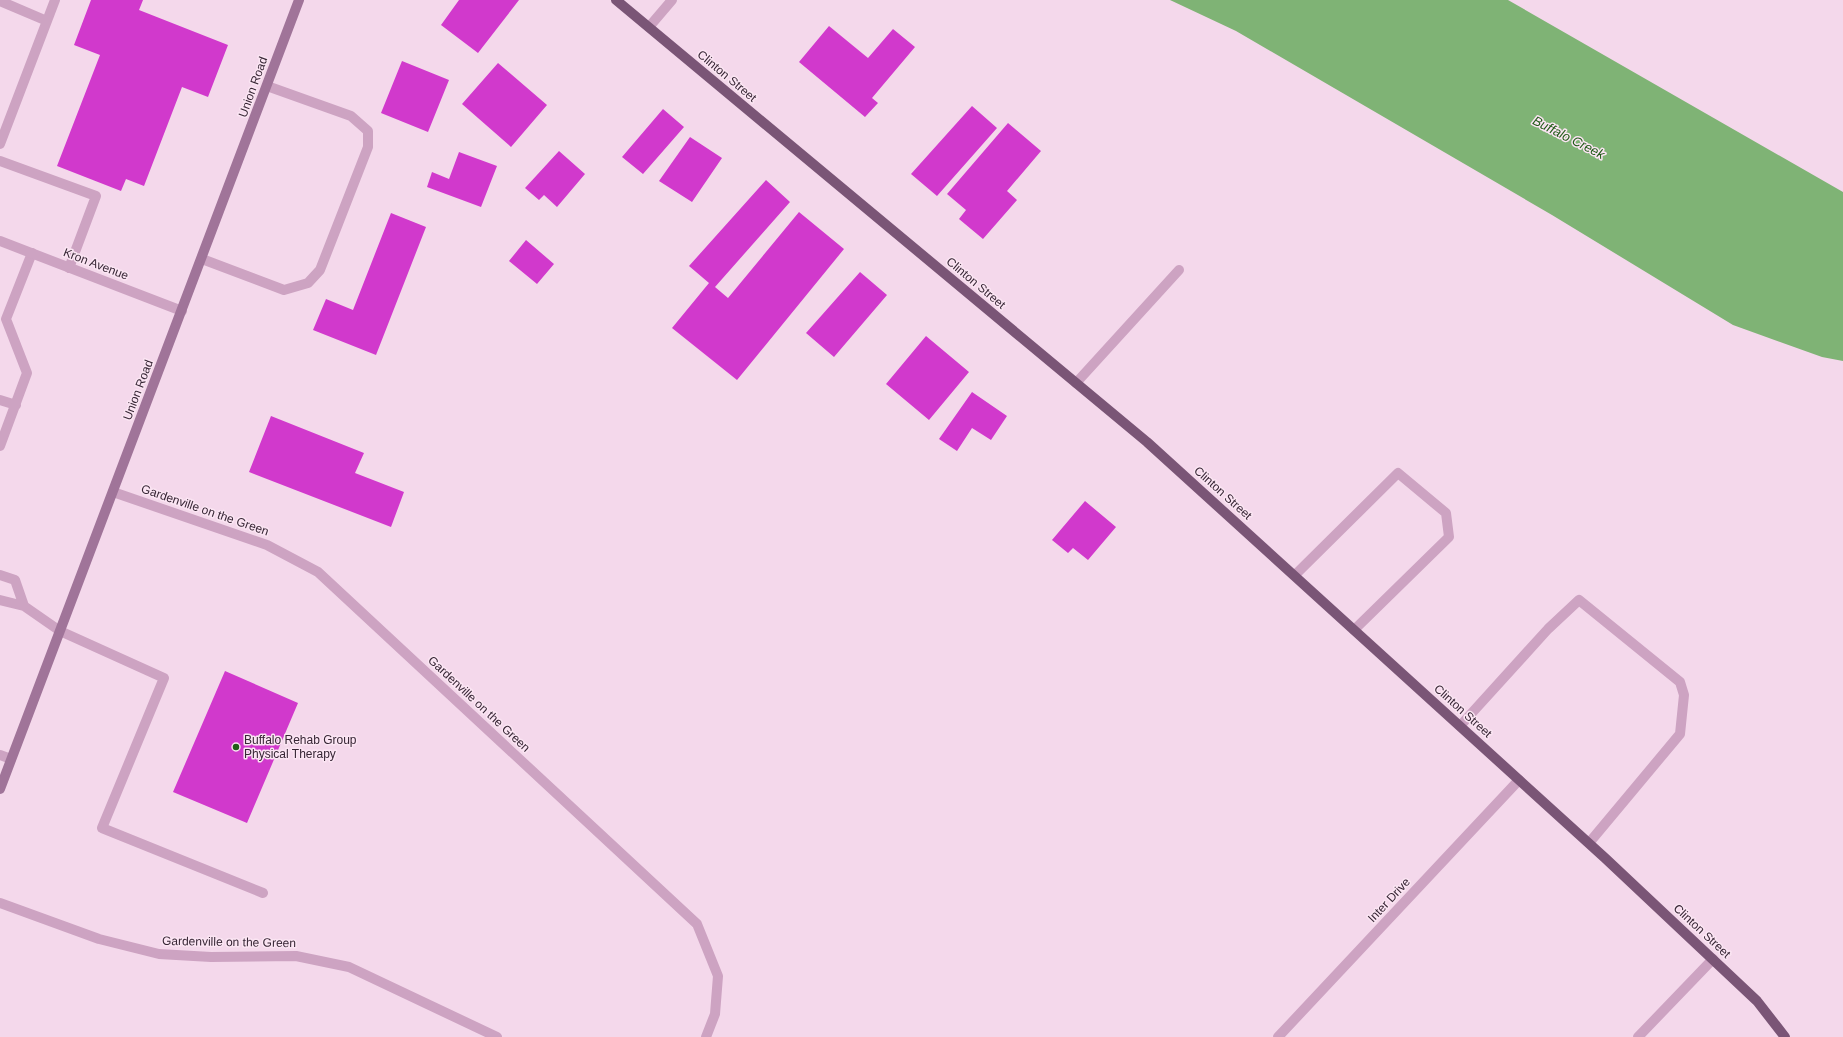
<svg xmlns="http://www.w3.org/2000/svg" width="1843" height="1037" font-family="Helvetica,sans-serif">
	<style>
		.water { fill: #7fb375 }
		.building { fill: #d139cc }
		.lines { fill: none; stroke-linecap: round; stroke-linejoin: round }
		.service { stroke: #cda3c2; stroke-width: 10 }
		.minor { stroke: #cda3c2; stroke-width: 10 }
		.secondary { stroke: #a07499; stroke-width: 10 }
		.primary { stroke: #7a5576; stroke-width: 10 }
		.poi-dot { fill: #215c18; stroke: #fbe5f3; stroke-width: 1.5 }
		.labels { text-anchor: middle; stroke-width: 3; stroke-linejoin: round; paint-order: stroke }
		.street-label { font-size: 12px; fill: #372635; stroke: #fbe5f3 }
		.poi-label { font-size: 12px; fill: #372635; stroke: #fbe5f3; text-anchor: start }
		.water-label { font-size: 13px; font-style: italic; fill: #215c18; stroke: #fbe5f3 }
	</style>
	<rect width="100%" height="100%" fill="#f4d8eb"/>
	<path class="water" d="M1170,0h338l335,192v169l-21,-4 -89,-32 -181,-110 -316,-184z"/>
	<path class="building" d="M91,0h52l-4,10 89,35 -20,52 -26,-10 -38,99 -18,-7 -5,12 -64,-25 43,-111 -26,-10z
		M459,0h60l-41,53 -37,-28z
		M829,26l39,32 25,-29 22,18 -43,51 6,5 -13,14 -66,-55z
		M402,61l47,19 -21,52 -47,-19z
		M498,63l49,42 -36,42 -49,-43z
		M972,106l25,22 -60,68 -26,-22z
		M663,109l21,18 -41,47 -21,-17z
		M1008,123l33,28 -34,40 10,9 -34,39 -24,-20 7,-9 -19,-16z
		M690,137l32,21 -30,44 -33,-21z
		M559,151l26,23 -28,33 -13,-12 -5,5 -14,-12z
		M459,152l38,14 -16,41 -54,-20 5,-15 17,7z
		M766,180l24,22 -75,85 13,11 71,-86 45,37 -107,131 -65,-52 37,-45 -20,-17z
		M391,213l35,14 -50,128 -63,-25 13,-31 27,11z
		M526,240l28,24 -17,20 -28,-23z
		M860,272l27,23 -53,62 -28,-24z
		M926,336l43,36 -40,48 -43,-36z
		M972,392l35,24 -16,24 -19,-12 -15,23 -18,-12z
		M271,416l93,37 -9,20 49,19 -13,35 -142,-55z
		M1085,501l31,26 -28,33 -15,-12 -5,5 -16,-13z
		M225,671l73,32 -51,120 -74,-31z"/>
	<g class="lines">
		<path class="service" d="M0,1l47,20
			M649,27l23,-27
			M0,144l55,-144
			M0,161l96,35 -27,72
			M202,259l82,31 24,-7 12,-13 48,-123v-16l-17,-15 -84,-30
			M1076,383l103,-113
			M0,400l16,5
			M0,446l27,-73 -21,-54 26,-66
			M0,575l15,5 9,26
			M1295,575l103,-102 48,40 3,24 -95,93
			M0,600l24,6 36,25 104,47 -62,150 161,65
			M1460,726l88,-97 31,-29 101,82 4,13 -4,39 -91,109
			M1638,1037l75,-78"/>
		<path class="minor" d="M0,241l182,70
			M113,492l154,53 51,27 379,352 21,52 -3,38 -9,23
			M0,755l11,4
			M0,903l99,36 60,15 52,3 85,-1 53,11 148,70
			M1278,1037l241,-257"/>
		<path class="secondary" d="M0,789l299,-789"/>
		<path class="primary" d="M616,0l531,442 458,416 152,143 28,36"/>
	</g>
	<circle class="poi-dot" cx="236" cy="747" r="4"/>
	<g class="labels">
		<g class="street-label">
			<text transform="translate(727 76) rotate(40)" y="4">Clinton Street</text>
			<text transform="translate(253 87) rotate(-70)" y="4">Union Road</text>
			<text transform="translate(96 264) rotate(21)" y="4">Kron Avenue</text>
			<text transform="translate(976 283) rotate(40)" y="4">Clinton Street</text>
			<text transform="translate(138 390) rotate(-69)" y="4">Union Road</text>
			<text transform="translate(1223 493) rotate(42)" y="4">Clinton Street</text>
			<text transform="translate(205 510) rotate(19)" y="4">Gardenville on the Green</text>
			<text transform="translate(479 704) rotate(43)" y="4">Gardenville on the Green</text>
			<text transform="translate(1463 711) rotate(42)" y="4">Clinton Street</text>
			<text transform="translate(1389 900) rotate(-47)" y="4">Inter Drive</text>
			<text transform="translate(1702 931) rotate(43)" y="4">Clinton Street</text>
			<text transform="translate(229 942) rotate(1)" y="4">Gardenville on the Green</text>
		</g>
		<g class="poi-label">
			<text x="244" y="744">Buffalo Rehab Group<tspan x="244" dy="14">Physical Therapy</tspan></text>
		</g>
		<g class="water-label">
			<text transform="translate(1569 137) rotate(27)" y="5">Buffalo Creek</text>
		</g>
	</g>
</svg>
